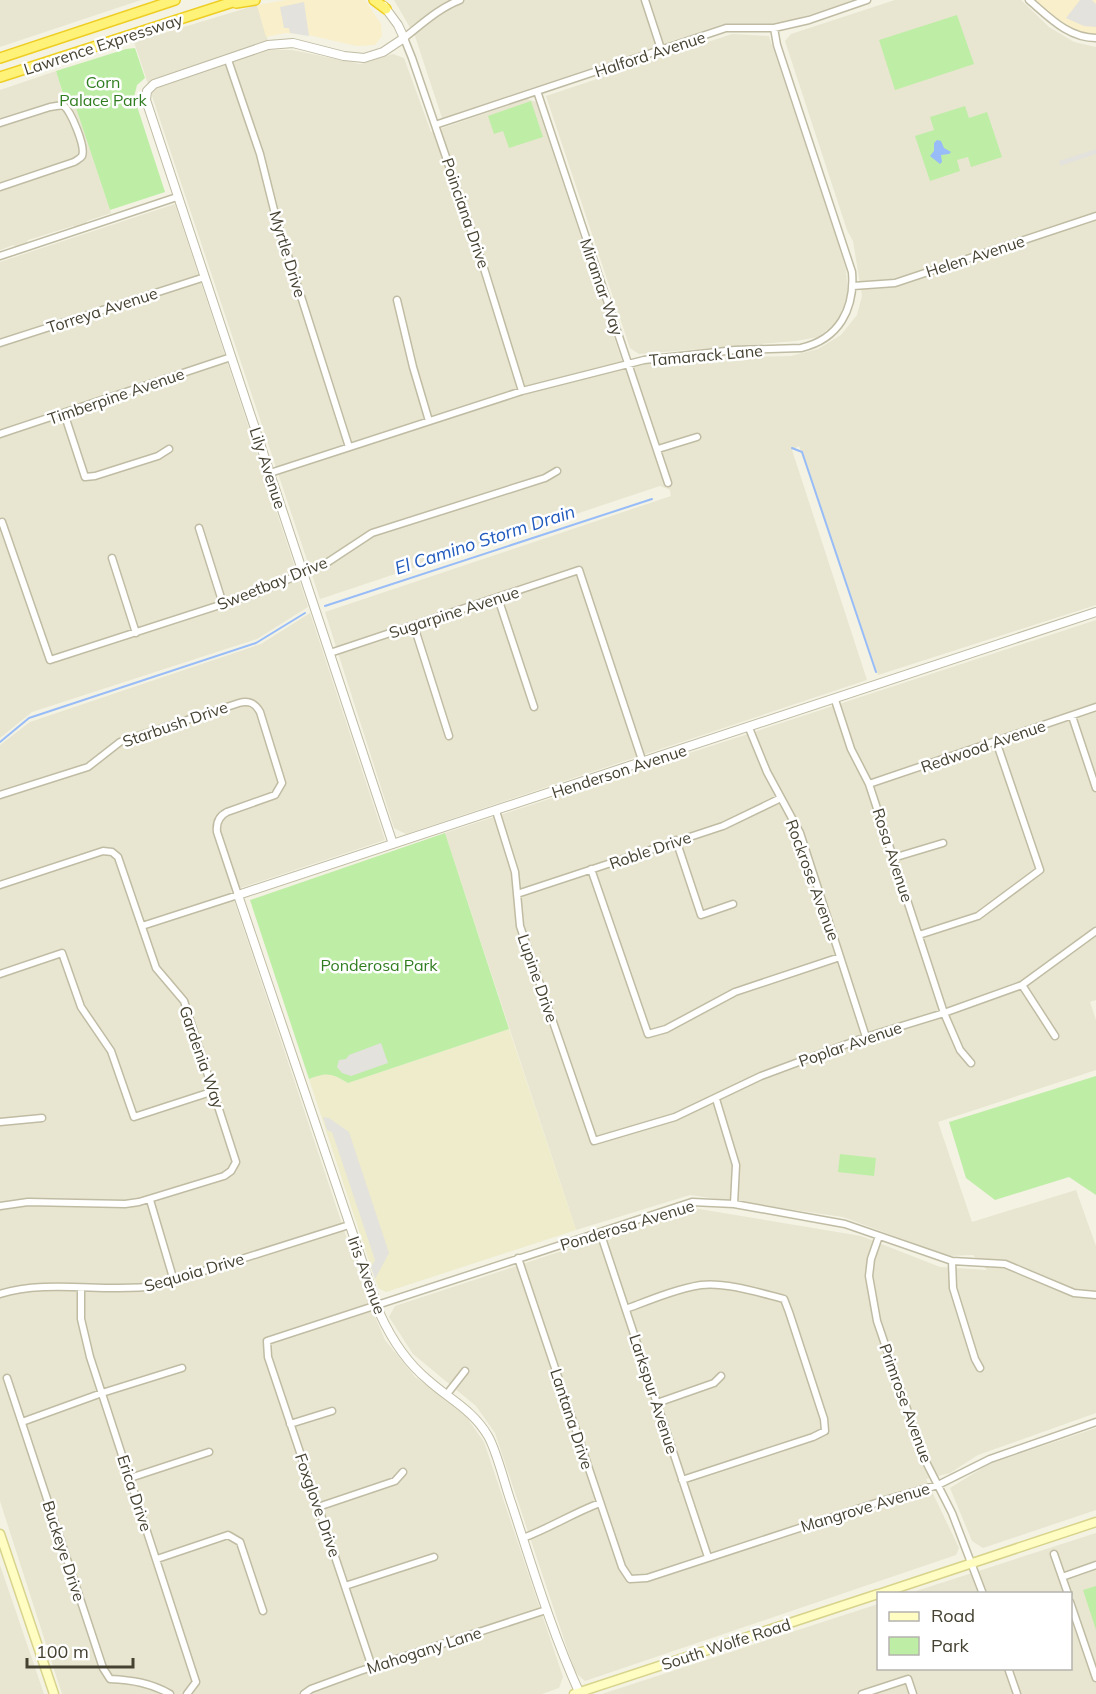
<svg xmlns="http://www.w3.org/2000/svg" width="1096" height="1694" font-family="Mulish,sans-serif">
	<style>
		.residential { fill: #e8e6d0 }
		.commercial { fill: #f9efcb }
		.education { fill: #eeeccb }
		.green { fill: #beeda6 }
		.parking { fill: #e3e2dc }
		.water { fill: #97bcf8 }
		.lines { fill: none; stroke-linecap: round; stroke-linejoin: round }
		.stream { stroke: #97bcf8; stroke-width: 2 }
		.minor-casing { stroke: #c0bca4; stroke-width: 9 }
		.tertiary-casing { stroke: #c0bca4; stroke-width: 10 }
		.secondary-casing { stroke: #d8d48d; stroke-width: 11 }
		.trunk-casing { stroke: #eece22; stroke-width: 12 }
		.minor { stroke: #fff; stroke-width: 6 }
		.tertiary { stroke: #fff; stroke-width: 8 }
		.secondary { stroke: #fffdc1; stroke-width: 8 }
		.trunk { stroke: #fff279; stroke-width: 9 }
		.labels { text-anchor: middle; stroke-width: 5; stroke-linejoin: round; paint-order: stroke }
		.street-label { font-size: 16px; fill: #464232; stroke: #fff }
		.park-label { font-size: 16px; fill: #307d20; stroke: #fff }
		.water-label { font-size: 18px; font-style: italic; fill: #205abd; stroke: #fff }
	</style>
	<rect width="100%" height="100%" fill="#f3f2e3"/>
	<path class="residential" d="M0,0h141l-141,47z
		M394,0h460l-73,24h-58l-281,94 -27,-82z
		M895,0h126l28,27 25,15 22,5v558l-218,70 -79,-229 -7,4 75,230 -461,154 -12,-6 -69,-216 346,-116 -1,-6 -10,-4 -340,113 -186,-557 123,-37 14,45h21l68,14 33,-10 11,4 27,74 96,-33 9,3 86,259 169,-5 27,-7 23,-14 16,-20 5,-19 -9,-55 -6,-11 -62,-189 6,-7z
		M732,34l37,2 70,210 7,24 2,29 -11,23 -19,15 -22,4 -157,13 -9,-6 -84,-252z
		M56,71l9,29 8,7 3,1 35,105 -24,8 -2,4 -9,2 -3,-1 -45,14 -2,4 -9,3 -4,-2 -13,5v-160z
		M175,204l133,403 -51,32 -225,73 -32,26v-476z
		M310,613l75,227 -154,51 134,402 20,47 30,37 45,31 24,34 79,235 -4,11 -17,6h-480l-62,-193v-756l30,-23 231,-78z
		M1096,620v380l-6,2 6,18v50l-158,52 34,100 104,-32 20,56v167l-118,42 -28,18 -24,6 33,69 -3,7 -371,126 -10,-9 -80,-239 -19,-27 -63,-52 -24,-37 6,-11 298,-98 168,28 79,31 47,3 -14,-15 -25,1 -105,-39 -153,-22 -114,35 -131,-397z
		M1096,1428v82l-113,38 -11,-7 -22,-53 39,-24z
		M1096,1533v161h-494l276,-90v64h192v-74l-160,-1z
		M0,1565l44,129h-44z"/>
	<path class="commercial" d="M286,0h79l16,24 1,12 -7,9 -18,1 -53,-12 -19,-1 -19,4 -9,-32z
		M1032,0h64v38l-17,-3z"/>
	<path class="education" d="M509,1029l67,201 -190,62 -8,-4 -69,-209 13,-5h10l16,9z"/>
	<path class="green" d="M957,15l17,49 -79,26 -16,-50z
		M135,48l10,30 -8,7 -3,12 31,95 -55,18 -34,-102 -11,-8 -9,-29 70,-22z
		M531,101l12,36 -34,11 -6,-17 -9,3 -6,-18z
		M965,106l4,12 18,-6 15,45 -31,10 -3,-10 -11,3 3,11 -30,10 -15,-45 19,-6 -4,-13z
		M445,833l64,196 -161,54c-17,-10 -21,-11 -39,-4l-59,-179z
		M1096,1076v119l-27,-18 -74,23 -29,-22 -17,-56z
		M840,1154l36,4 -2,18 -36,-4z
		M1096,1586v44l-13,-40z"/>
	<path class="parking" d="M1080,0h12l4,4v23l-12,-1 -18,-8z
		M304,2l5,34 -19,-3 -1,-5h-5l-4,-21z
		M1096,149v5l-36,12 -1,-5z
		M381,1043l7,20 -37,13 -9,-3 -5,-6 2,-7 7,-1 3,-4z
		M323,1117l6,1 20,14 40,121 -14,26 -4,-12 4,-7 -43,-128 -5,-2z"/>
	<path class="water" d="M937,140l4,1 3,7 7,4 -2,2 -8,1 1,7 -2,2 -10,-8 4,-5v-8z"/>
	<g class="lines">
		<path class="stream" d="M792,448l10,4 74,220
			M325,606l327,-107
			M0,742l29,-24 227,-75 49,-30"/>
		<defs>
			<path id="minor" d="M460,0c-21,8 -38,24 -56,38l8,20 70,204 40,129
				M645,0l16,49
				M1029,0c20,17 39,38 67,38
				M228,60l32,94 16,64 73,229
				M537,91l131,392
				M0,123l50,-16 13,-2c8,6 23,42 19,51 -2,3 -5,4 -8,6l-74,25
				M435,125l291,-97h48l35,-8 58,-20
				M0,256l177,-59
				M853,286l42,-3 201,-67
				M397,300l16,67 16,54
				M0,343l205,-66
				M64,413l21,64 10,-1 63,-20 11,-7
				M0,434l231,-77
				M658,449l39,-12
				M270,473l252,-82 122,-31 91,-10 66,-2c38,-9 54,-39 51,-76l-75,-227 -3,-17
				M0,523l2,-1 48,138 207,-67 71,-31 44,-29 173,-55 12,-7
				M199,528l24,76
				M112,558l24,75
				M498,598l36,109
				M414,626l35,110
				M330,653l249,-83 64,193
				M835,700l16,49 18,35 75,229 16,37 11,13
				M1072,716l24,72
				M749,728l18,44 33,61 66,204
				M869,784l227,-77
				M0,795l88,-28 32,-25 119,-39c10,-3 16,0 21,9l22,71 -7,12 -48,17c-8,4 -11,11 -10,20l21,63 -96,31
				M496,811l19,61 5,54 74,215 81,-24 86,-41 105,-39 78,-24 78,-28 74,-54
				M676,840l25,75 32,-11
				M893,858l50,-15
				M591,869l57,165 18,-5 69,-37 105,-35
				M0,885l103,-34 9,1 6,5 38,111 28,33 52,161 -5,9 -7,5 -85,26 -14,2 -97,-2 -28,4
				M517,894l206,-68 58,-28
				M919,935l59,-19 62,-46 -44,-129
				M0,974l62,-21 19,54 30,44 23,66 80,-26
				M1022,985l33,51
				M716,1099l20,66 -2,39
				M0,1122l42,-4
				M150,1200l24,81
				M600,1232l108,325
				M879,1236l-8,23 -2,17 8,45 46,135 29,57 31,81
				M518,1258l104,309 8,12 17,-1 238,-78 53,-15 52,-26 106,-37
				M952,1261l1,27 22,71 5,9
				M81,1288v31l9,38 106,325 -9,12
				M0,1294c47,-15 106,-1 156,-8l193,-61
				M626,1309c24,-9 50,-20 75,-24 25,-3 59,8 83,14l5,13 35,107 1,12 -12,6 -131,43
				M7,1378l96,290 7,11c22,1 41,4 60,15
				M447,1394l18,-23
				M657,1403l57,-20 7,-7
				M22,1422l80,-29 80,-25
				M290,1424l42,-13
				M130,1478l79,-26
				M318,1507l77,-26 8,-9
				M523,1538c27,-10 50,-25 77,-35
				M1054,1554l14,40
				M157,1559l71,-24 12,7 23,69
				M1062,1577l34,-12
				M345,1586l89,-29
				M1070,1602l26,76
				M372,1667l-104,-310 -1,-16 425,-139 42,2 111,20 107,37 53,3 69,29 22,2
				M1008,1668l9,26
				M304,1694l7,-5 49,-18 186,-61
				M862,1694l46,-15 5,15"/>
			<path id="tertiary" d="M384,6l14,19 6,13 -21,14 -19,6 -20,-2 -51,-13 -25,2 -114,39 -7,7 -1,9 247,744
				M580,1694c-28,-61 -47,-125 -68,-189 -7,-19 -15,-54 -24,-69 -15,-26 -39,-37 -60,-56 -22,-18 -36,-40 -48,-66l-142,-419 858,-283"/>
			<path id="secondary" d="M0,1534l54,160
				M879,1594l217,-72
				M574,1694l304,-100"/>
			<path id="trunk" d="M374,0l12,9
				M236,3l19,-3
				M0,58l175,-58
				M0,77l239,-77"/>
		</defs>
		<use href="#minor" class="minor-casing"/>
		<use href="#tertiary" class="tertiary-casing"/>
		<use href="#secondary" class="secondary-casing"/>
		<use href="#trunk" class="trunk-casing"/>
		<use href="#minor" class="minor"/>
		<use href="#tertiary" class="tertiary"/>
		<use href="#secondary" class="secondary"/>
		<use href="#trunk" class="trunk"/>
	</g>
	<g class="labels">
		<g class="street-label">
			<text transform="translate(103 44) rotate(-18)" y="6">Lawrence Expressway</text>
			<text transform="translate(650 54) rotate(-18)" y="6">Halford Avenue</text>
			<text transform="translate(466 213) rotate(71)" y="6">Poinciana Drive</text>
			<text transform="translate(288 254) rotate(73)" y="6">Myrtle Drive</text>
			<text transform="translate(975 256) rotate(-18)" y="6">Helen Avenue</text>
			<text transform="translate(602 287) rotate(71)" y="6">Miramar Way</text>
			<text transform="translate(102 310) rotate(-18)" y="6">Torreya Avenue</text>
			<text transform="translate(706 355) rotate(-5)" y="6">Tamarack Lane</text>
			<text transform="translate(116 396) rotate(-19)" y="6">Timberpine Avenue</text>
			<text transform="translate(268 468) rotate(72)" y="6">Lily Avenue</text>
			<text transform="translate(272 583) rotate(-22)" y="6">Sweetbay Drive</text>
			<text transform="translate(454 612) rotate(-18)" y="6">Sugarpine Avenue</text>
			<text transform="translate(175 724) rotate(-19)" y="6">Starbush Drive</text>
			<text transform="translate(983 746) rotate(-19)" y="6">Redwood Avenue</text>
			<text transform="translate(619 771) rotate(-18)" y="6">Henderson Avenue</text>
			<text transform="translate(650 850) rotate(-19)" y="6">Roble Drive</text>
			<text transform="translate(893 855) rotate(72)" y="6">Rosa Avenue</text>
			<text transform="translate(813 880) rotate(70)" y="6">Rockrose Avenue</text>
			<text transform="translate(538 978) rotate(71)" y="6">Lupine Drive</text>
			<text transform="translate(850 1044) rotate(-19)" y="6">Poplar Avenue</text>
			<text transform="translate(202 1057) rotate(71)" y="6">Gardenia Way</text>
			<text transform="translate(627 1225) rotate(-17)" y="6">Ponderosa Avenue</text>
			<text transform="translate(194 1272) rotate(-16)" y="6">Sequoia Drive</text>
			<text transform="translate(367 1275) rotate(70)" y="6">Iris Avenue</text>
			<text transform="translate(654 1394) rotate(72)" y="6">Larkspur Avenue</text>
			<text transform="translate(906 1403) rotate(70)" y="6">Primrose Avenue</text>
			<text transform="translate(572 1419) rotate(72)" y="6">Lantana Drive</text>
			<text transform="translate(135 1493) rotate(72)" y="6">Erica Drive</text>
			<text transform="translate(318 1505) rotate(71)" y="6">Foxglove Drive</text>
			<text transform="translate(865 1507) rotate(-17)" y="6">Mangrove Avenue</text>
			<text transform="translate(64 1551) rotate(72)" y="6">Buckeye Drive</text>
			<text transform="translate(726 1644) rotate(-18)" y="6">South Wolfe Road</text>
			<text transform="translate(424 1650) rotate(-18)" y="6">Mahogany Lane</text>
		</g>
		<g class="park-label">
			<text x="103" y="88">Corn<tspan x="103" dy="18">Palace Park</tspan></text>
			<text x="379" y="971">Ponderosa Park</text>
		</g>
		<g class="water-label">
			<text transform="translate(485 540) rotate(-18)" y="6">El Camino Storm Drain</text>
		</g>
	</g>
	<rect x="877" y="1592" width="195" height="78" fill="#ffffff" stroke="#b5b3ad" stroke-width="1.5"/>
	<rect x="889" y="1612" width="30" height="9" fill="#fffdc1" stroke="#b5b3ad" stroke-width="1.5"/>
	<text x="931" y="1622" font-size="18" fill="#464232">Road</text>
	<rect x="889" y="1637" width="30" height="18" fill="#beeda6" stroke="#b5b3ad" stroke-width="1.5"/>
	<text x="931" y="1652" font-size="18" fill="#464232">Park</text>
	<path d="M27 1658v9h106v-9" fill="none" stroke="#464232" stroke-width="3"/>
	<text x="36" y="1658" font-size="18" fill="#464232" stroke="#ffffff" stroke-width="4.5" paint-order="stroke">100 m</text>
</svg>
